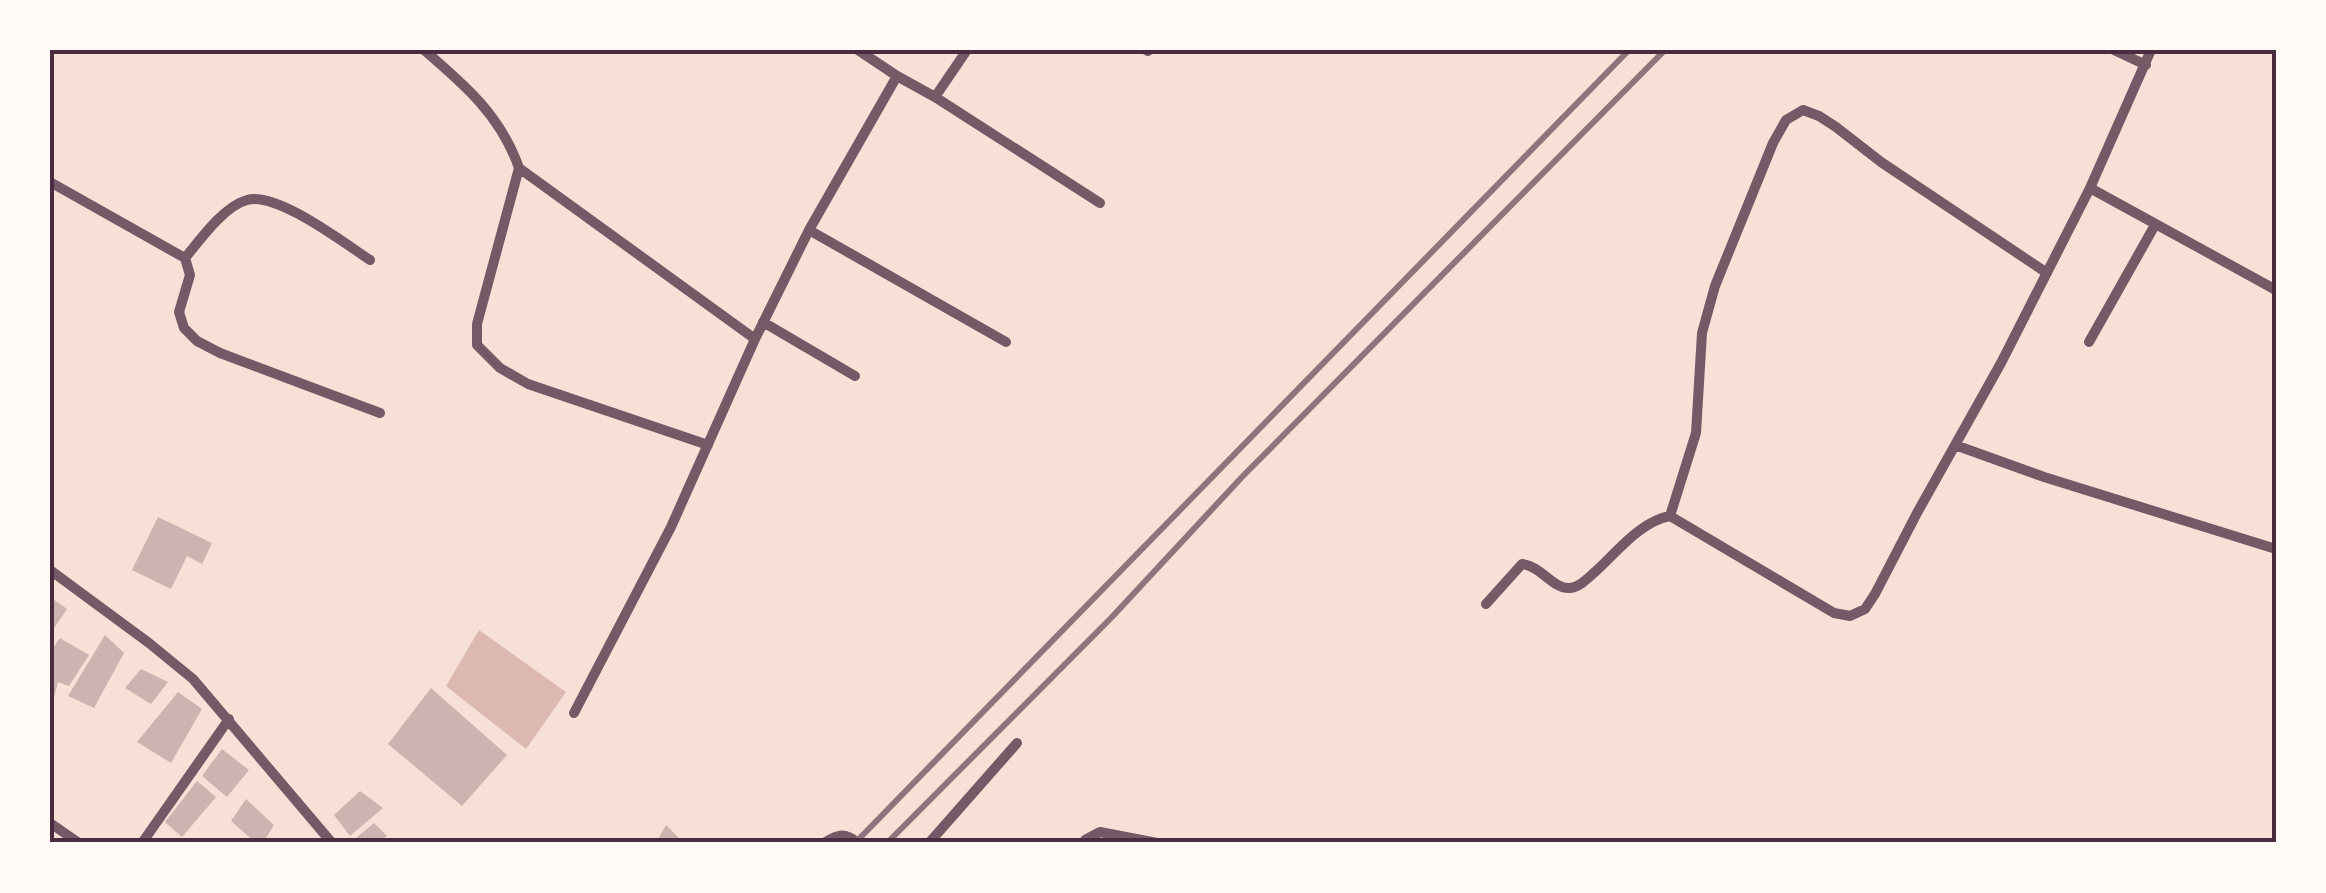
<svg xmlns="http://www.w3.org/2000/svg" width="2326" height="893" font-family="Karla,sans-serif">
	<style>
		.water { fill: #dcb8b0 }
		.building { fill: #ccb4b1 }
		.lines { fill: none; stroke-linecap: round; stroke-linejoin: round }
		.minor { stroke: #755966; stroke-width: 10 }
		.rail { stroke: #8f747c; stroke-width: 6 }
		.neatline { fill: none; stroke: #4a2c40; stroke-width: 4 }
	</style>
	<rect width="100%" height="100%" fill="#f7e1d7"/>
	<path class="water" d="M479,630l87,62 -40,57 -80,-63z"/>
	<path class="building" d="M158,517l54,26 -10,21 -15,-8 -16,33 -39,-19z
		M50,597l17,12 -17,25z
		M105,635l19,18 -30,55 -26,-12z
		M60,638l29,17 -20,31 -11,-4 -7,27 -1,-57z
		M141,669l27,13 -17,22 -26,-16z
		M431,688l76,67 -45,51 -74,-62z
		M178,692l24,17 -31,54 -34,-21z
		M222,749l27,21 -22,27 -25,-21z
		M197,781l19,16 -34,40 -17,-15z
		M360,791l23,17 -33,28 -16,-21z
		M246,799l28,26 -11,18h-7l-25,-22z
		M374,823l13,13 -10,7h-27z
		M666,825l18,18h-28z"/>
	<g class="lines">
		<path class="minor" d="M424,50c41,35 77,66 95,118l-42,156v21l23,23 28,16 180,61
			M1146,50l2,1
			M2114,50l32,15
			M897,76l38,21 165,106
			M935,97l32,-47
			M519,168l236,171 54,-109 88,-154 -39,-26
			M50,182l135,76 5,17 -11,37 5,16 13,13 23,12 160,60
			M2090,188l186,102
			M809,230l197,112
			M185,258c15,-18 39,-52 62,-58 29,-9 97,43 123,60
			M763,322l92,54
			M2089,342l66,-117
			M1955,445l89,32 232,72
			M1670,516l26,-83 6,-100 13,-47 58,-143 13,-23 17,-10 16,6 17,11 45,35 166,111
			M50,570l99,73 44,36 139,164
			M1486,604l36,-40c19,2 32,26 48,24 10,-1 18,-10 26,-17 21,-19 45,-50 74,-55l164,97 16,3 15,-7 10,-15 42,-81 84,-150 89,-175 61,-138
			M574,713l97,-186 84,-188
			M50,823l29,20
			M142,843l87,-124
			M824,843c14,-9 21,-11 34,0
			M929,843l88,-100
			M1084,843l1,-3 15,-8 57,11"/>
		<path class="rail" d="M855,843l774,-793
			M887,843l225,-226 130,-140 423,-427"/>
	</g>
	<rect width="2326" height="893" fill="none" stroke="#fffaf5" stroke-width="105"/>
	<rect x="52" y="52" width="2222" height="788" class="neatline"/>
</svg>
